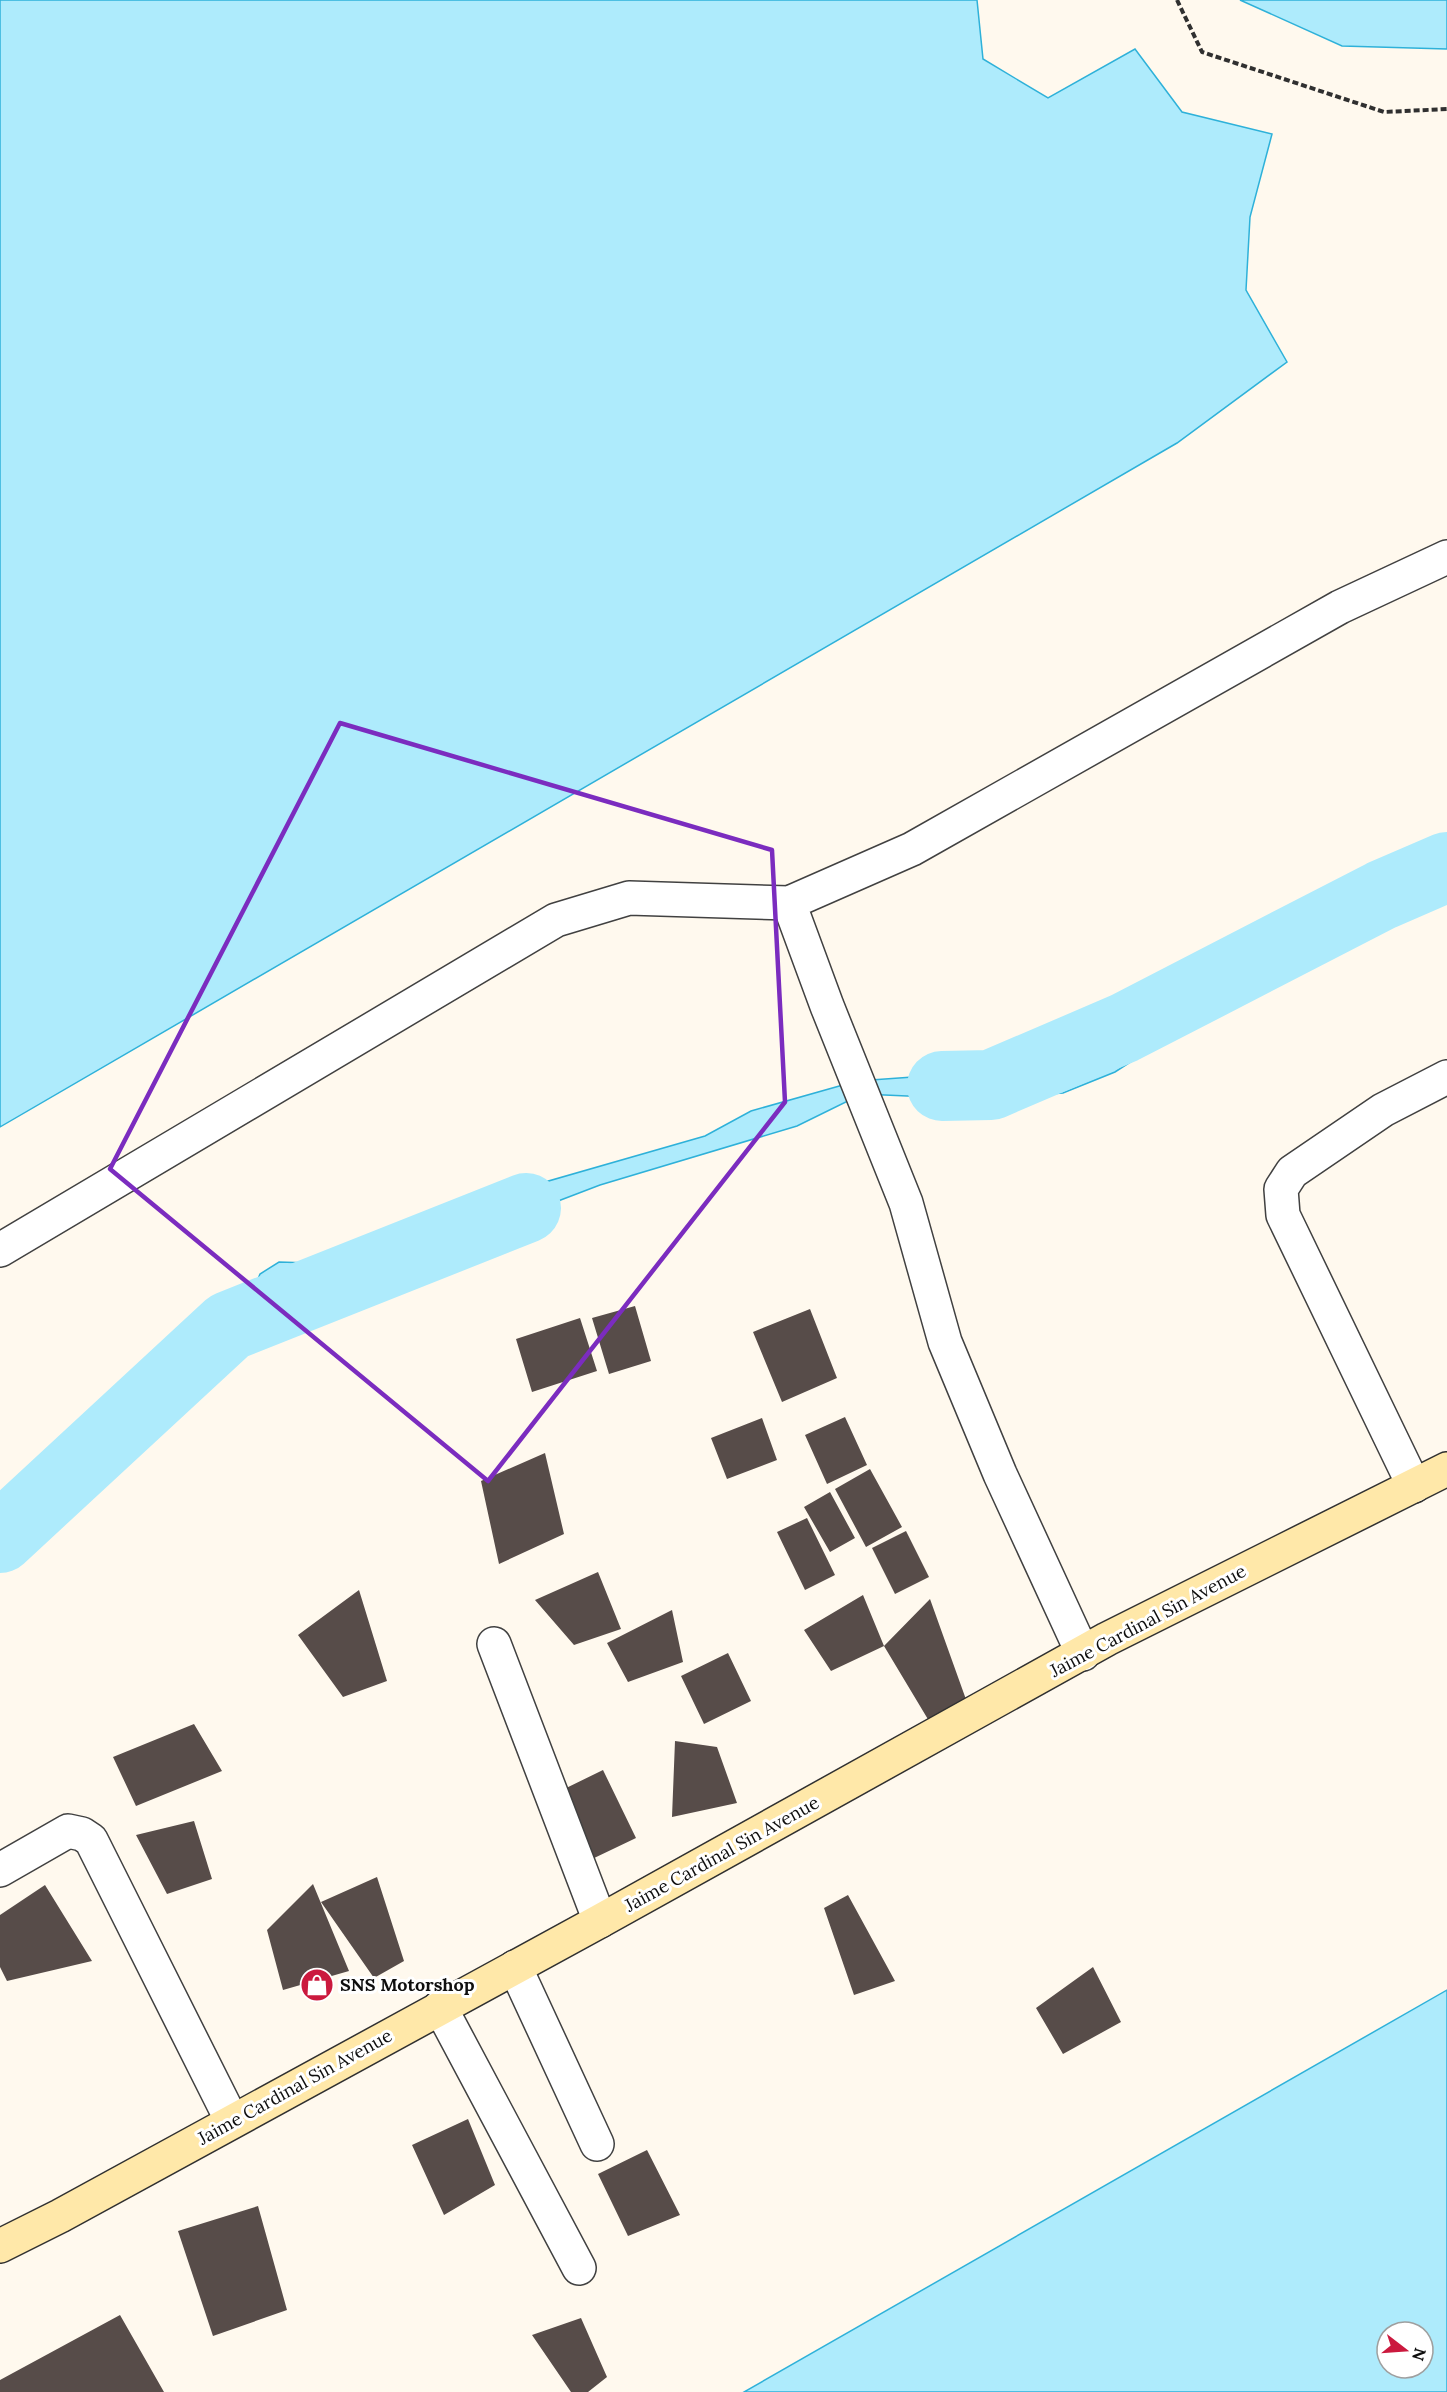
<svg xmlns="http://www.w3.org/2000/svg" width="1447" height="2392" font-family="Lora,serif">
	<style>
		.water { fill: #aeebfc; stroke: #2eb1d9; stroke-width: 1.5; fill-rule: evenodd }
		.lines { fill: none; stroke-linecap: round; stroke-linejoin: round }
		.river { stroke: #aeebfc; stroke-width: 70 }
		.building { fill: #574c49 }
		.minor-casing { stroke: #414141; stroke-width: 36 }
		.secondary-casing { stroke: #303030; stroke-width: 36 }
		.path { stroke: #303030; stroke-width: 4; stroke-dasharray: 6 3; stroke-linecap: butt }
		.minor { stroke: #fff; stroke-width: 33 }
		.secondary { stroke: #ffe8a9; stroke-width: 33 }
		.marked { fill: none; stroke: #7b2cbf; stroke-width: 4.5; stroke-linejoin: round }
		.labels { text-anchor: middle; stroke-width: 6; stroke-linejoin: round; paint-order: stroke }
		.street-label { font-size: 18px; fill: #0e0e0e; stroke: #fff }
		.poi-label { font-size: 18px; font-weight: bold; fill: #0e0e0e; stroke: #fff; text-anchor: start }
	</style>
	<rect width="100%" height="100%" fill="#fff9ee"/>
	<path class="water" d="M0,0h977l6,59 65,39 87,-49 47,63 90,22 -22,83 -4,73 41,72 -110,81 -1177,684z
		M1240,0h207v49l-105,-3z
		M1447,834v38l-77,48 -52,24 -87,53 -116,75 -52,21 -88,6 -113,-5 -65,32 -197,59 -123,47 -124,36 -65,48 -33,-10 -1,-17 6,-15 19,-12 31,1 155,-58 240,-69 46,-25 106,-30 154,-11 52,-9 59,-16 43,-25 67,-50 151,-89z
		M1447,1990v402h-703zM1387,2332h36v36h-36z"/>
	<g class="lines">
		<path class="river" d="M942,1086l49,-1 133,-57 258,-133 65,-28
			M0,1538l229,-212 297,-118"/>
	</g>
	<path class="building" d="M635,1306l16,55 -42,13 -17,-56z
		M810,1309l27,69 -55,24 -29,-70z
		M580,1318l17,53 -65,21 -16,-53z
		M845,1417l22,48 -40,19 -22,-49z
		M762,1418l15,42 -50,19 -16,-41z
		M545,1453l19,81 -65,30 -18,-83z
		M870,1469l32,58 -36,20 -31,-58z
		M830,1492l25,46 -25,14 -26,-45z
		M807,1518l28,57 -30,15 -28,-58z
		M906,1531l23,46 -34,17 -23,-46z
		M598,1572l23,57 -47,16 -39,-45z
		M359,1590l28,91 -44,16 -45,-62z
		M863,1595l21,51 46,-47 38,106 -39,16 -45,-75 -53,25 -27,-41z
		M672,1610l11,52 -55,20 -21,-39z
		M728,1653l23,48 -47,23 -23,-48z
		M194,1724l28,47 -86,35 -23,-49z
		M675,1741l42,6 20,56 -65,14z
		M603,1770l33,68 -46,22 -32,-68z
		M194,1821l18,58 -45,15 -31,-59z
		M377,1877l27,84 -30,17 -53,-76z
		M313,1884l36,87 -66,19 -16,-60z
		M45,1885l47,76 -85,20 -7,-14v-52z
		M848,1895l47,86 -41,14 -30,-87z
		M1093,1967l28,55 -58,32 -27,-46z
		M468,2119l27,66 -51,30 -32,-70z
		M647,2150l33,65 -52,21 -30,-62z
		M258,2206l29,104 -74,26 -35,-105z
		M120,2315l44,77h-164v-12z
		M581,2318l26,59 -19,15h-17l-39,-57z"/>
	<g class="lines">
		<defs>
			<path id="minor" d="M0,1250l556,-330 73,-22 160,5
				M1414,1486l-131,-271 -2,-26 11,-17 91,-62 64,-33
				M494,1644l106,277
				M1083,1654l-83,-180 -55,-132 -39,-139 -79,-197 -38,-103 123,-54 428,-242 107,-50
				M0,1870l68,-39 14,3 9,6 141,281
				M515,1967l82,177
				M440,2007l139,261"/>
			<path id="secondary" d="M0,2246l60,-30 540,-295 507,-282 340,-170"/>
		</defs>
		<use href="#minor" class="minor-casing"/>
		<use href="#secondary" class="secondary-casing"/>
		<path class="path" d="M1177,0l25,52 182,60 63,-3"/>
		<use href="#minor" class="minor"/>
		<use href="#secondary" class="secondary"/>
	</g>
	<path class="marked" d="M340,723l432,127 13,252 -297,379 -378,-312z"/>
	<defs>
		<symbol id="shop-disc" viewBox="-11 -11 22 22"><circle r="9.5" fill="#cb193e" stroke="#fff"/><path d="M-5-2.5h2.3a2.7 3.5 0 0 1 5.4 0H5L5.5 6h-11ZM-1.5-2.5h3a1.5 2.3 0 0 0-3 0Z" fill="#fff"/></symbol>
	</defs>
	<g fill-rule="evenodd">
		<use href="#shop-disc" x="298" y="1966" width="38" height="38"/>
	</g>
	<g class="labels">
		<g class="street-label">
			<text transform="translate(1148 1621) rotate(-28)" y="6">Jaime Cardinal Sin Avenue</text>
			<text transform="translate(722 1854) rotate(-29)" y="6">Jaime Cardinal Sin Avenue</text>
			<text transform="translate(295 2087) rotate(-29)" y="6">Jaime Cardinal Sin Avenue</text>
		</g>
		<g class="poi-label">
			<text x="340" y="1991">SNS Motorshop</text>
		</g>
	</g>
	<g transform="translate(1405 2350) rotate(107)"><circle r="28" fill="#ffffff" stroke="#9f9f9f" stroke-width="1.5"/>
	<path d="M0-4.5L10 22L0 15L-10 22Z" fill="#cb193e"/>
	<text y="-9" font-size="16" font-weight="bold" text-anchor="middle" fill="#0e0e0e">N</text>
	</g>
</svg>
